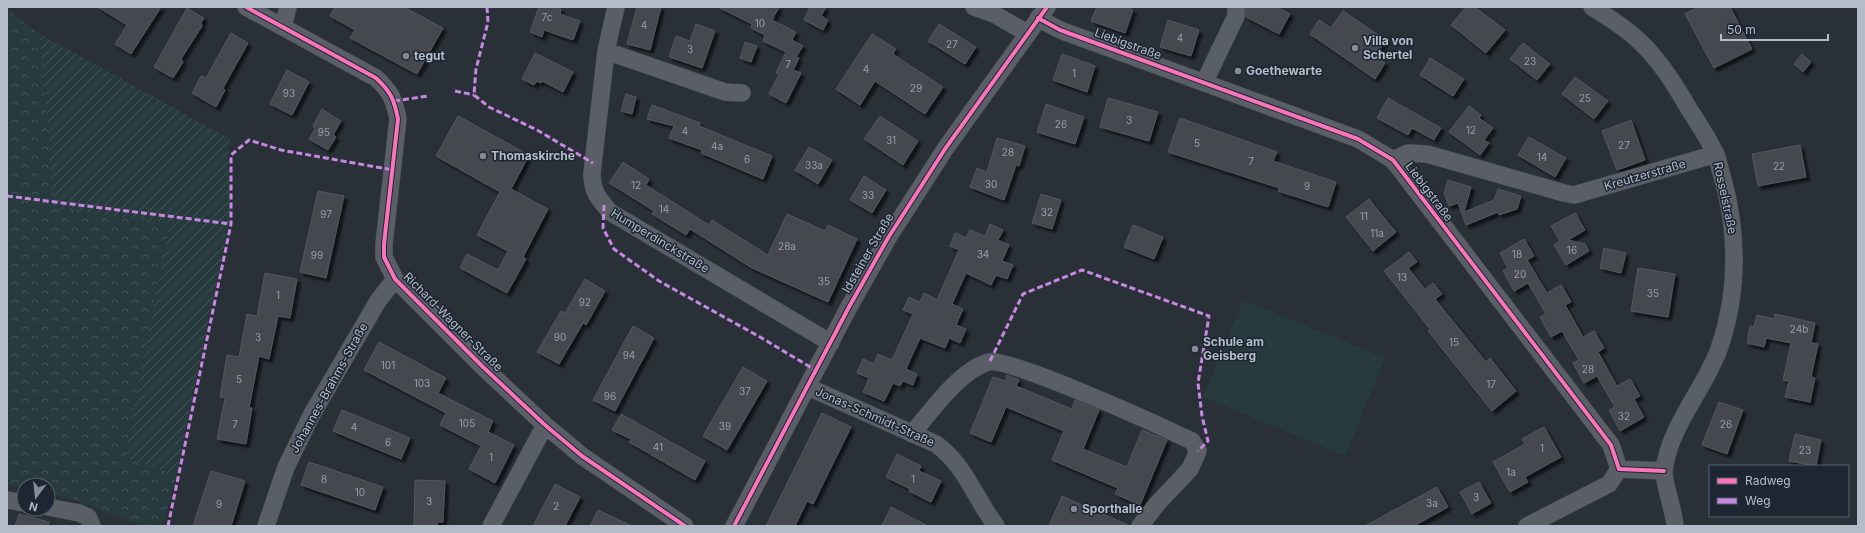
<svg xmlns="http://www.w3.org/2000/svg" width="1865" height="533" font-family="Inter,sans-serif">
	<style>
		.forest { fill: url(#forest-crowns) }
		.park { fill: #273a3e }
		.garden { fill: url(#garden-furrows) }
		.building { fill: #444950; stroke: #52575f; filter: url(#shadow) }
		.lines { fill: none; stroke-linecap: round; stroke-linejoin: round }
		.minor-casing { stroke: #484c53; stroke-width: 18 }
		.minor { stroke: #5a5e66; stroke-width: 17 }
		.quiet { stroke: #c787e3; stroke-width: 3; stroke-dasharray: 6 3; stroke-linecap: butt }
		.cycleway-casing { stroke: #1d2633; stroke-width: 6 }
		.cycleway { stroke: #fb73b8; stroke-width: 4 }
		.poi-dot { fill: #848b96; stroke: #1d2633; stroke-width: 1.5 }
		.labels { text-anchor: middle; stroke-width: 3; stroke-linejoin: round; paint-order: stroke }
		.number-label { font-size: 10px; fill: #989fab }
		.poi-label { font-size: 12px; font-weight: bold; fill: #b4bcc9; stroke: #1d2633; text-anchor: start }
		.street-label { font-size: 12px; fill: #b4bcc9; stroke: #1d2633 }
	</style>
	<defs>
		<pattern id="forest-crowns" width="20" height="18" patternUnits="userSpaceOnUse"><rect width="20" height="18" fill="#273a3e"/><path d="M2 6a3 3 0 1 1 6 0M12 15a3 3 0 1 1 6 0" fill="none" stroke="#445559"/></pattern>
		<pattern id="garden-furrows" width="10" height="10" patternUnits="userSpaceOnUse"><rect width="10" height="10" fill="#273a3e"/><path d="M-1 1l2-2M0 10L10 0M9 11l2-2" fill="none" stroke="#445559"/></pattern>
		<filter id="shadow"><feDropShadow dx="3.5" dy="3.5" stdDeviation="1" flood-color="#0009"/></filter>
	</defs>
	<rect width="100%" height="100%" fill="#2a3038"/>
	<path class="forest" d="M7,9l33,25 14,173 116,15 -46,235 52,18 -13,51h-20l-71,-27 -24,-6v-8h-24v3l-17,-4z"/>
	<path class="park" d="M1243,300l142,58 -40,98 -142,-59z"/>
	<path class="garden" d="M40,34l190,105 -2,15 3,60 -55,261 -52,-18 46,-234 -116,-15z"/>
	<path class="building" d="M98,7h63l-30,47 -16,-10 12,-19z
		M335,7h69l39,21 -26,46 -67,-36 5,-8 -25,-14z
		M539,7h15l7,2 -1,5 20,7 -7,19 -29,-10 -2,7 -12,-5z
		M637,7h24l-11,43 -23,-6z
		M718,7h61l-7,13 24,12 -4,8 11,6 -7,11 3,1 -6,12 8,3 -15,30 -17,-9 10,-20 -3,-1 10,-21 -23,-11 2,-6 -14,-7 1,-4z
		M810,7h16l-5,9 7,4 -5,10 -19,-10z
		M1097,7h28l8,3 -8,23 -34,-12z
		M1246,7h31l13,7 -11,20 -33,-17z
		M1466,7h9l30,23 -19,23 -35,-28z
		M1698,7h32l22,42 -38,19 -29,-54z
		M187,8l17,10 -3,5 1,3 -21,33 2,3 -10,16 -19,-11z
		M1343,11l43,29 -11,16 10,7 -10,16 -65,-45 9,-14 12,8z
		M1168,20l31,10 -8,26 -31,-9z
		M696,24l19,7 -13,37 -33,-11 7,-21 14,5z
		M939,24l37,23 -11,17 -37,-23z
		M231,33l17,10 -25,45 2,2 -9,17 -24,-14 9,-17 5,2z
		M872,34l24,15 -3,5 50,33 -18,27 -50,-33 -15,24 -24,-16z
		M745,42l12,4 -6,16 -11,-4z
		M1523,43l27,21 -13,16 -27,-21z
		M535,53l38,19 -10,20 -21,-11 -1,2 -4,-2 -3,4 -12,-6z
		M1062,54l33,12 -8,26 -34,-12z
		M1802,54l9,8 -8,10 -9,-8z
		M1430,58l34,21 -11,17 -33,-21z
		M287,70l22,12 -17,33 -22,-11z
		M1575,77l33,24 -14,18 -32,-25z
		M626,94l10,3 -4,17 -11,-3z
		M1108,98l50,14 -9,29 -49,-14z
		M1388,98l53,30 -7,12 -22,-12 -4,7 -31,-17z
		M1046,104l38,13 -9,27 -38,-12z
		M652,105l48,18 -1,3 73,30 -9,23 -62,-26 1,-3 -33,-12 5,-12 -27,-7z
		M1469,106l12,9 -2,3 14,10 -9,12 5,3 -9,12 -31,-23z
		M322,109l19,12 -8,14 3,2 -8,13 -19,-11 6,-10 -2,-3z
		M458,116l71,39 -18,34 37,20 -25,48 3,2 -19,34 -47,-25 7,-14 31,16 10,-19 -31,-16 23,-43 -64,-36z
		M880,116l38,25 -15,24 -39,-26z
		M1180,118l97,34 -4,9 63,21 -8,25 -50,-16 1,-3 -111,-36z
		M1631,120l14,40 -28,10 -15,-39z
		M1529,137l37,21 -11,19 -37,-22z
		M997,138l28,8 -6,20 -3,-1 -12,35 -34,-13 7,-19 10,4z
		M1800,145l6,32 -48,9 -6,-32z
		M809,147l23,13 -14,24 -23,-14z
		M623,162l26,17 -3,6 63,40 3,-5 56,35 19,-41 38,17 3,-6 29,14 -29,63 -76,-34 -62,-39 -4,6 -34,-21 2,-3 -45,-28z
		M864,176l22,14 -14,23 -22,-13z
		M1448,180l23,7 -7,25 30,-12 4,-11 23,7 -4,13 -18,6 -1,-3 -32,13 -8,-22 -9,3 -5,-13z
		M318,191l26,5 -18,82 -26,-6z
		M1041,194l20,6 -9,29 -20,-6z
		M1369,199l27,33 -23,19 -27,-34z
		M1575,213l10,17 -17,10 17,4 4,7 -23,14 -12,-20 6,-4 -9,-15z
		M990,224l13,6 -5,10 11,5 -7,16 11,4 -6,14 -11,-4 -5,10 -25,-12 -14,31 11,5 -7,16 10,4 -6,14 -11,-5 -4,10 -25,-10 -14,31 11,5 -4,11 -10,-4 -3,5 -7,-3 -9,18 -21,-9 6,-14 -12,-5 6,-14 11,5 4,-10 14,6 21,-46 -10,-4 6,-13 11,5 4,-9 13,7 22,-50 -9,-4 5,-13 11,5 4,-8 15,6z
		M1133,225l30,12 -9,22 -30,-12z
		M1524,239l10,17 -7,4 20,33 14,-8 10,17 -6,3 18,32 11,-6 10,17 -6,4 19,34 13,-7 10,17 -6,3 10,18 -24,14 -11,-21 6,-3 -18,-31 -13,7 -11,-20 6,-3 -17,-29 -11,6 -11,-20 6,-3 -18,-31 -14,8 -11,-20 5,-3 -8,-15z
		M1604,248l22,5 -5,20 -21,-5z
		M1409,252l8,10 -9,6 17,21 8,-6 9,11 -7,5 51,63 4,-4 26,33 -24,20 -64,-80 2,-2 -46,-58z
		M1638,268l37,6 -7,43 -37,-6z
		M265,273l32,6 -7,39 -12,-2 -9,43 -10,-3 -10,52h3l-6,36 -29,-5 8,-41 -5,-1 7,-42 12,2 8,-43 10,2z
		M585,279l20,12 -19,34 -3,-2 -24,41 -22,-12 24,-41 4,2z
		M1775,314l40,9 -4,20 7,1 -7,33 4,1 -5,24 -25,-5 4,-16 -6,-1 8,-37 -25,-5 -2,9 -17,-4 3,-17 4,1 3,-12 17,4z
		M633,326l21,12 -39,73 -22,-11z
		M379,342l67,36 -8,15 55,28 -5,11 26,13 -19,38 -26,-14 12,-23 -41,-21 6,-12 -82,-43z
		M743,367l24,14 -40,69 -24,-14z
		M1007,375l12,5 -3,6 56,23 3,-9 24,10 -16,39 44,18 15,-37 25,10 -27,65 -25,-11 3,-6 -66,-28 12,-29 -58,-24 -15,35 -21,-9 23,-56 12,4z
		M1719,402l24,8 -16,44 -25,-9z
		M342,410l68,28 -9,21 -68,-28z
		M822,413l29,14 -38,77 -6,-3 -12,25h-29z
		M621,414l84,47 -10,19 -66,-38 2,-3 -19,-9z
		M1544,427l17,30 -36,20 3,5 -18,10 -17,-30 32,-18 -3,-5z
		M1795,434l26,6 -5,26 -27,-5z
		M897,454l24,12 -2,5 22,10 -10,21 -22,-11 1,-2 -24,-12z
		M309,462l74,25 -8,23 -74,-25z
		M211,471l34,10 -14,45h-38z
		M415,480l30,1 -2,41h-6v4h-23z
		M1479,482l12,21 -19,11 -12,-22z
		M555,484l25,13 -15,29h-32z
		M1437,487l11,20 -34,19h-49z
		M1062,496l68,30h-81z
		M891,507l37,19h-46z
		M598,510l34,16h-42z
		M19,514l30,8v4h-34z"/>
	<g class="lines">
		<defs>
			<path id="minor" d="M246,7l130,71c15,14 18,21 22,41l-14,125v13l11,22 88,88 62,58 37,31 103,70
				M616,7l-10,44 -14,122c0,19 6,25 18,39l221,131
				M974,7l20,7 33,19
				M1592,7c13,8 26,16 38,26 25,20 43,48 59,76 9,14 19,29 26,44 4,8 5,18 8,26 15,56 15,115 -4,170 -15,41 -49,76 -55,121 -1,12 10,40 11,56
				M1038,18l22,12 298,109 35,21 218,285 8,24 45,2
				M283,27l5,-20
				M606,51l119,41 17,1
				M1204,83l32,-67v-9
				M1393,160l15,-7 19,1 137,39 10,2 142,-41
				M808,387l128,57c29,21 39,54 60,82
				M912,434c18,-22 49,-65 77,-72 19,-5 165,61 192,74l11,5 6,10 -8,18 -33,35 -17,22
				M7,500l17,3
				M48,507l31,6 9,4 4,9
				M266,526l20,-59 26,-53 66,-113 17,-22
				M491,526l54,-101
				M734,526l115,-219 39,-69 57,-89 102,-142
				M1527,526l82,-42 10,-15"/>
		</defs>
		<use href="#minor" class="minor-casing"/>
		<use href="#minor" class="minor"/>
		<path class="quiet" d="M487,7l1,15 -12,47 -2,26 15,12 48,23 56,33
			M455,91l19,4
			M394,101l34,-5
			M7,196l224,28
			M604,205l-1,23 11,21 45,32 101,56 57,34
			M990,361l33,-67 59,-24 127,46 -11,67 4,33 6,25 -10,10
			M168,526l63,-302v-69l18,-15 32,10 112,20"/>
		<defs>
			<path id="cycleway" d="M246,7l130,71c15,14 18,21 22,41l-14,125v13l11,22 88,88 62,58 37,31 103,70
				M1038,18l22,12 298,109 35,21 218,285 8,24 45,2
				M734,526l115,-219 39,-69 57,-89 102,-142"/>
		</defs>
		<use href="#cycleway" class="cycleway-casing"/>
		<use href="#cycleway" class="cycleway"/>
	</g>
	<g class="poi-dot">
		<circle cx="1355" cy="48" r="4"/>
		<circle cx="406" cy="56" r="4"/>
		<circle cx="1238" cy="71" r="4"/>
		<circle cx="483" cy="156" r="4"/>
		<circle cx="1195" cy="349" r="4"/>
		<circle cx="1074" cy="509" r="4"/>
	</g>
	<g class="labels">
		<g class="number-label">
			<text x="547" y="21">7c</text>
			<text x="760" y="27">10</text>
			<text x="644" y="29">4</text>
			<text x="1180" y="42">4</text>
			<text x="952" y="48">27</text>
			<text x="690" y="53">3</text>
			<text x="1530" y="65">23</text>
			<text x="788" y="68">7</text>
			<text x="866" y="73">4</text>
			<text x="1074" y="77">1</text>
			<text x="916" y="92">29</text>
			<text x="289" y="97">93</text>
			<text x="1585" y="102">25</text>
			<text x="1129" y="124">3</text>
			<text x="1061" y="128">26</text>
			<text x="1471" y="134">12</text>
			<text x="685" y="135">4</text>
			<text x="324" y="136">95</text>
			<text x="891" y="144">31</text>
			<text x="1197" y="147">5</text>
			<text x="1624" y="149">27</text>
			<text x="717" y="150">4a</text>
			<text x="1008" y="156">28</text>
			<text x="1542" y="161">14</text>
			<text x="747" y="163">6</text>
			<text x="1251" y="165">7</text>
			<text x="814" y="169">33a</text>
			<text x="1779" y="170">22</text>
			<text x="991" y="188">30</text>
			<text x="636" y="189">12</text>
			<text x="1307" y="190">9</text>
			<text x="868" y="199">33</text>
			<text x="664" y="213">14</text>
			<text x="1047" y="216">32</text>
			<text x="326" y="218">97</text>
			<text x="1364" y="220">11</text>
			<text x="1377" y="237">11a</text>
			<text x="787" y="250">28a</text>
			<text x="1572" y="254">16</text>
			<text x="983" y="258">34</text>
			<text x="1517" y="258">18</text>
			<text x="317" y="259">99</text>
			<text x="1520" y="278">20</text>
			<text x="1402" y="281">13</text>
			<text x="824" y="285">35</text>
			<text x="1653" y="297">35</text>
			<text x="278" y="299">1</text>
			<text x="585" y="306">92</text>
			<text x="1799" y="333">24b</text>
			<text x="258" y="341">3</text>
			<text x="560" y="341">90</text>
			<text x="1454" y="346">15</text>
			<text x="629" y="359">94</text>
			<text x="388" y="369">101</text>
			<text x="1588" y="373">28</text>
			<text x="239" y="383">5</text>
			<text x="422" y="387">103</text>
			<text x="1491" y="388">17</text>
			<text x="745" y="395">37</text>
			<text x="610" y="400">96</text>
			<text x="1624" y="420">32</text>
			<text x="467" y="427">105</text>
			<text x="235" y="428">7</text>
			<text x="1726" y="428">26</text>
			<text x="725" y="430">39</text>
			<text x="354" y="431">4</text>
			<text x="388" y="446">6</text>
			<text x="658" y="451">41</text>
			<text x="1542" y="452">1</text>
			<text x="1805" y="454">23</text>
			<text x="491" y="461">1</text>
			<text x="1511" y="476">1a</text>
			<text x="324" y="483">8</text>
			<text x="913" y="483">1</text>
			<text x="360" y="496">10</text>
			<text x="1476" y="501">3</text>
			<text x="429" y="505">3</text>
			<text x="1432" y="507">3a</text>
			<text x="219" y="508">9</text>
			<text x="556" y="510">2</text>
		</g>
		<g class="poi-label">
			<text x="1363" y="45">Villa von<tspan x="1363" dy="14">Schertel</tspan></text>
			<text x="414" y="60">tegut</text>
			<text x="1246" y="75">Goethewarte</text>
			<text x="491" y="160">Thomaskirche</text>
			<text x="1203" y="346">Schule am<tspan x="1203" dy="14">Geisberg</tspan></text>
			<text x="1082" y="513">Sporthalle</text>
		</g>
		<g class="street-label">
			<text transform="translate(1128 44) rotate(20)" y="4">Liebigstraße</text>
			<text transform="translate(1645 175) rotate(-16)" y="4">Kreutzerstraße</text>
			<text transform="translate(1429 192) rotate(53)" y="4">Liebigstraße</text>
			<text transform="translate(1725 198) rotate(78)" y="4">Rosselstraße</text>
			<text transform="translate(660 241) rotate(31)" y="4">Humperdinckstraße</text>
			<text transform="translate(868 253) rotate(-60)" y="4">Idsteiner Straße</text>
			<text transform="translate(453 322) rotate(45)" y="4">Richard-Wagner-Straße</text>
			<text transform="translate(329 388) rotate(-61)" y="4">Johannes-Brahms-Straße</text>
			<text transform="translate(875 417) rotate(24)" y="4">Jonas-Schmidt-Straße</text>
		</g>
	</g>
	<rect width="1865" height="533" fill="none" stroke="#b4bcc9" stroke-width="16"/>
	<rect x="1709" y="465" width="140" height="52" fill="#1d2633" stroke="#59626f"/>
	<rect x="1717" y="478" width="20" height="6" fill="#fb73b8" stroke="#59626f"/>
	<text x="1745" y="485" font-size="12" fill="#b4bcc9">Radweg</text>
	<rect x="1717" y="498" width="20" height="6" fill="#c787e3" stroke="#59626f"/>
	<text x="1745" y="505" font-size="12" fill="#b4bcc9">Weg</text>
	<g transform="translate(36 497) rotate(195)"><circle r="19" fill="#1d2633" stroke="#59626f"/>
	<path d="M0-3L7 15L0 10L-7 15Z" fill="#848b96"/>
	<text y="-6" font-size="11" font-weight="bold" text-anchor="middle" fill="#b4bcc9">N</text>
	</g>
	<path d="M1721 34v6h107v-6" fill="none" stroke="#b4bcc9" stroke-width="2"/>
	<text x="1727" y="34" font-size="12" fill="#b4bcc9" stroke="#1d2633" stroke-width="3" paint-order="stroke">50 m</text>
</svg>
